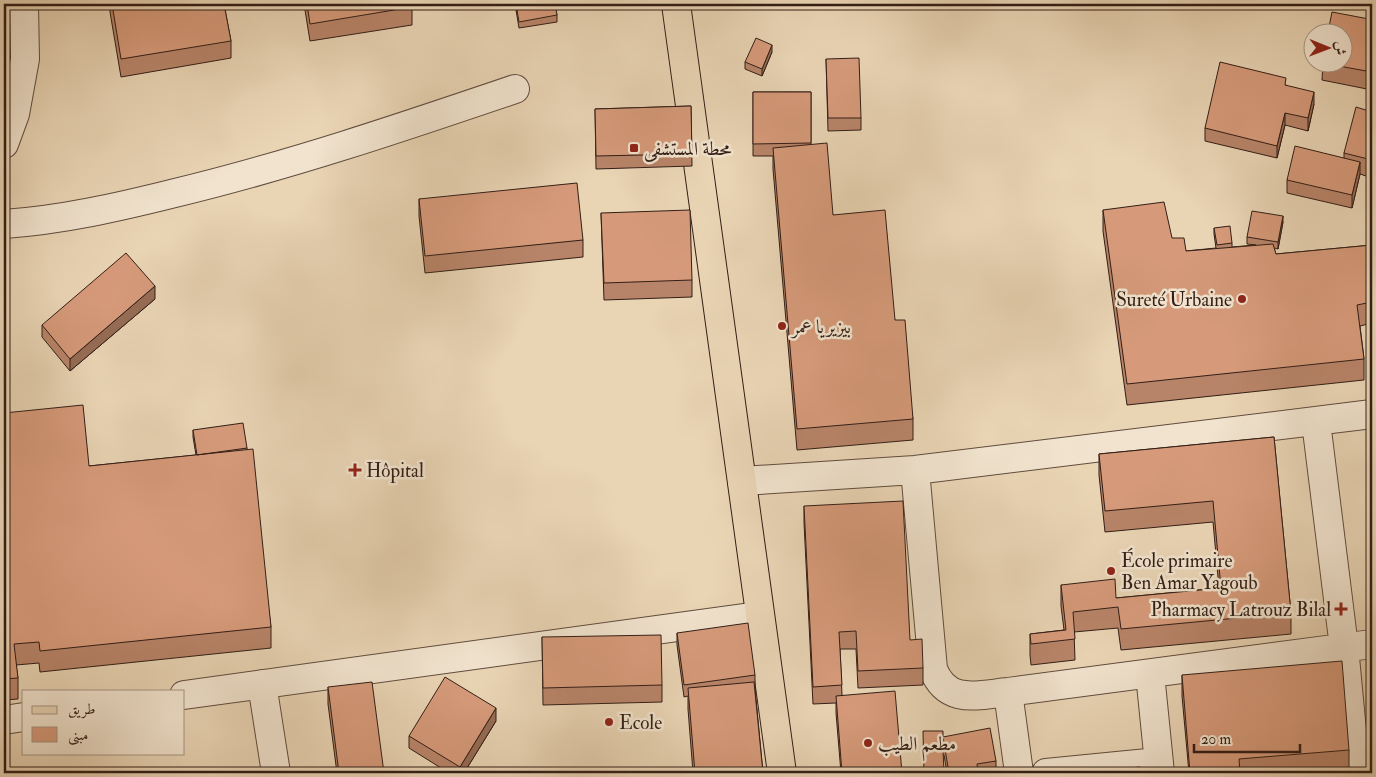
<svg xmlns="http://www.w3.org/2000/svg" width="1376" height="777" font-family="'IM FELL Double Pica',Amiri,serif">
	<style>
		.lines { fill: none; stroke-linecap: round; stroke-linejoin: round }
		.minor-casing { stroke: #604c3e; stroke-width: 30 }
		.major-casing { stroke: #321e16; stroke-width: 30 }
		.minor { stroke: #f1e3ce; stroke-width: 28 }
		.major { stroke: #e9d4b4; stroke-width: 28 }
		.wall { fill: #b88469; stroke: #321e16 }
		.shaded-wall { fill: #966c55; stroke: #321e16 }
		.building { fill: #d69a7a; stroke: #321e16 }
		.poi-dot { fill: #8f2418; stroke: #f1e3ce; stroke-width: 2 }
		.labels { text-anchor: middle; stroke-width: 5; stroke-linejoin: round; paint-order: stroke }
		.poi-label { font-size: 19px; fill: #321e16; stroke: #f1e3ce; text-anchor: start }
	</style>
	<rect width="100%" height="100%" fill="#e9d4b4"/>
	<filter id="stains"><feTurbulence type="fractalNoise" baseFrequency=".004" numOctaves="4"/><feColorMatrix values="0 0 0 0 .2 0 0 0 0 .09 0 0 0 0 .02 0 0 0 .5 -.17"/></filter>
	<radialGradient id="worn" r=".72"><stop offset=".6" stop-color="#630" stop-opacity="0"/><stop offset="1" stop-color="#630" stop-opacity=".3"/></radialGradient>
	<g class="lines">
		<defs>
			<path id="minor" d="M4,144l11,-30 10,-55 -1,-55
				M4,224c58,-4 115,-17 171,-31 116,-28 228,-66 340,-104
				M1316,422l28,225 12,126
				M915,470l18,199c14,36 44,26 75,23l364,-48
				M742,481l173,-11 457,-56
				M1150,674l10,99
				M262,684l14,89
				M1008,692l11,81
				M184,695l574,-79
				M4,720l20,-3
				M1046,773l112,-11"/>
			<path id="major" d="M676,4l106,769"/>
		</defs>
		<use href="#minor" class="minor-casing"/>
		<use href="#major" class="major-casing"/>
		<use href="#minor" class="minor"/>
		<use href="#major" class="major"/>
	</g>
	<path class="wall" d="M110,4h114l7,37v17l-110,19 -11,-65z
		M304,4h108v21l-102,16z
		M515,4h40l2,11v7l-38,6z
		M1372,4v86l-50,-10 1,-18 46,-43z
		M772,52l-10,24 -17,-7v-7z
		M826,59l35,59v12l-33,1z
		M1286,85l28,19 -6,27 -23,-6 -8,33 -72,-17v-13z
		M753,92h58v52l22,71 62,105 18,99v21l-116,10 -24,-281v-13h-20z
		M691,106l1,60 -96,3 -1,-60z
		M1372,112v66l-12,-4 -8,34 -65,-15v-13l57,-22v-5z
		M419,199l164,41v17l-158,16 -6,-57z
		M1103,210l69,28 14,13 30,-3 -2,-14v-6l18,15v4l24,-2 -9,-1v-7l36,-15 -5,27 -4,-1 2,6 96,-9v78l-12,3 4,33v21l-237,25 -24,-174z
		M601,213l91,67v17l-88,3z
		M155,299l-85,72 -28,-34v-12z
		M4,413l85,53 107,-11 -3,-18v-7l54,18 24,179v21l-231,24 -1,-9 -23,2 2,13v21l-14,1z
		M1274,437l17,176v21l-170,16 -3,-22 -44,4 1,28 -44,5 -1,-10v-21l34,-4 -3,-24v-21l55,13 103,-10 -6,-66 -108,10 -6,-57v-21z
		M804,506l106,134 13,28v17l-65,3 -2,-39h-16l2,46 60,78h-61l-5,-60v-10l-23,1 -9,-181z
		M677,633l78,42v13l8,85h-70l-5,-64v-13l-4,1 -7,-52z
		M542,637l120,48v17l-119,3z
		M1182,675l167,75v21l-27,2h-133l-7,-77z
		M328,687l56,86h-47l-9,-69z
		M496,721l-32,52h-15l-40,-25v-12z
		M943,737l53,24v12h-49l-3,-18 -20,18z"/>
	<path class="shaded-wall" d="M772,45v7l-10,24v-7z
		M1314,92v12l-6,27v-13z
		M1285,113v12l-8,33v-12z
		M1360,162v12l-8,34v-13z
		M1283,216v6l-5,27v-7z
		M155,286v13l-85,72v-12z
		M496,708v13l-32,52h-4v-6z"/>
	<path class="building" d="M112,4h112l7,37 -110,18z
		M307,4h105v3l-102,17z
		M516,4h39l2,11 -38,7z
		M1372,4v68l-50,-9 1,-1h21v-30h-16l4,-20 37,7z
		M756,38l16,7 -10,24 -17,-7z
		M859,58l2,60h-33l-2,-59z
		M1220,62l66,16 -1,7 29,7 -6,26 -23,-5 -8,33 -72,-18z
		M753,92h58v51l-58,1z
		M691,106l1,48 -96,2 -1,-47z
		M1356,107l16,5v48l-28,-7z
		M827,143l6,72 52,-5 10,110h10l8,99 -116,10 -24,-281z
		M1295,146l65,16 -8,33 -65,-15z
		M577,183l6,57 -158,16 -6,-57z
		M1164,202l8,36h12l2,13 87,-7 3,10 96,-9v57l-15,3 7,54 -237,25 -24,-174z
		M690,210l2,70 -88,3 -3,-70z
		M1252,211l31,5 -5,26 -31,-5z
		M1230,226l2,17 -15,2 -3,-17z
		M126,253l29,33 -85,73 -28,-34z
		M83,405l6,61 164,-17 18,178 -231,24 -1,-9 -25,2 4,34 -14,1v-266z
		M243,423l4,25 -50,7 -4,-25z
		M1274,437l17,176 -170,16 -3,-22 -45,5 2,27 -44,5 -1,-10 36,-4 -5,-45 54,-6 1,19 105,-10 -8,-87 -108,10 -6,-57z
		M903,501l7,139 12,-1 1,29 -65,3 -2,-40 -17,1 3,53 -29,2 -9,-181z
		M748,623l7,52 -71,10 -7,-52z
		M661,635l1,50 -119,3 -1,-51z
		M1342,661l7,89 -110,9 1,14h-50l-8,-98z
		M445,677l51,31 -36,59 -51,-31z
		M372,682l12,91h-45l-11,-86z
		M754,682l9,91h-68l-7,-85z
		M895,691l7,82h-60l-6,-77z
		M990,728l6,33 -19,3 1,9h-29l-6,-36z
		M923,731h20v18l1,24h-20z
		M1140,767l1,6h-57v-1z"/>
	<g class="poi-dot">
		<rect x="629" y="143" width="10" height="10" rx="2.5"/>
		<circle cx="1242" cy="299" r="5"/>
		<circle cx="782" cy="326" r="5"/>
		<path d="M352.5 462.5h5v5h5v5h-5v5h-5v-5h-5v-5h5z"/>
		<circle cx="1111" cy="571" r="5"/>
		<path d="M1338.5 601.5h5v5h5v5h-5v5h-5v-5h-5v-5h5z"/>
		<circle cx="609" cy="722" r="5"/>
		<circle cx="868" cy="743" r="5"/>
	</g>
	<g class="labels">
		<g class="poi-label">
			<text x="644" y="155">محطة المستشفى</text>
			<text x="1232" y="306" text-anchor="end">Sureté Urbaine</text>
			<text x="792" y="333">بيزيريا عمر</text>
			<text x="366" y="477">Hôpital</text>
			<text x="1121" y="567">École primaire<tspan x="1121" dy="22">Ben Amar Yagoub</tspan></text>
			<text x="1331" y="616" text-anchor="end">Pharmacy Latrouz Bilal</text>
			<text x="619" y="729">Ecole</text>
			<text x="878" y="750">مطعم الطيب</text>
		</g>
	</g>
	<rect width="1376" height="777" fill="none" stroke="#e9d4b4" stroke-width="20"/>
	<rect x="5" y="5" width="1366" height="767" fill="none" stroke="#321e16" stroke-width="2.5"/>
	<rect x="10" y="10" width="1356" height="757" fill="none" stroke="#321e16"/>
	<rect x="22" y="690" width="162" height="65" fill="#f1e3ce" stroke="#a59484"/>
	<rect x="32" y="706" width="25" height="8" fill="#e9d4b4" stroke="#a59484"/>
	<text x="68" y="714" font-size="15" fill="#321e16">طريق</text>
	<rect x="32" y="727" width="25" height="15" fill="#d69a7a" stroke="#a59484"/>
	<text x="68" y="740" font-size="15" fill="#321e16">مبنى</text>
	<g transform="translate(1328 48) rotate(91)"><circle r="24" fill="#f1e3ce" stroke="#a59484"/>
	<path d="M0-4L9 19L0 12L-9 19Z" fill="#8f2418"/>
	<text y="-8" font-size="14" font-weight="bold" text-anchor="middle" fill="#321e16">ش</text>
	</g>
	<path d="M1194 744v8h106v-8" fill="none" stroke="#321e16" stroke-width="2.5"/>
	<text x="1201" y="744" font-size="15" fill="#321e16" stroke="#f1e3ce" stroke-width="4" paint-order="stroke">20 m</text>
	<rect width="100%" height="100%" filter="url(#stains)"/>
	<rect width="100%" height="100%" fill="url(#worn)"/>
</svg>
